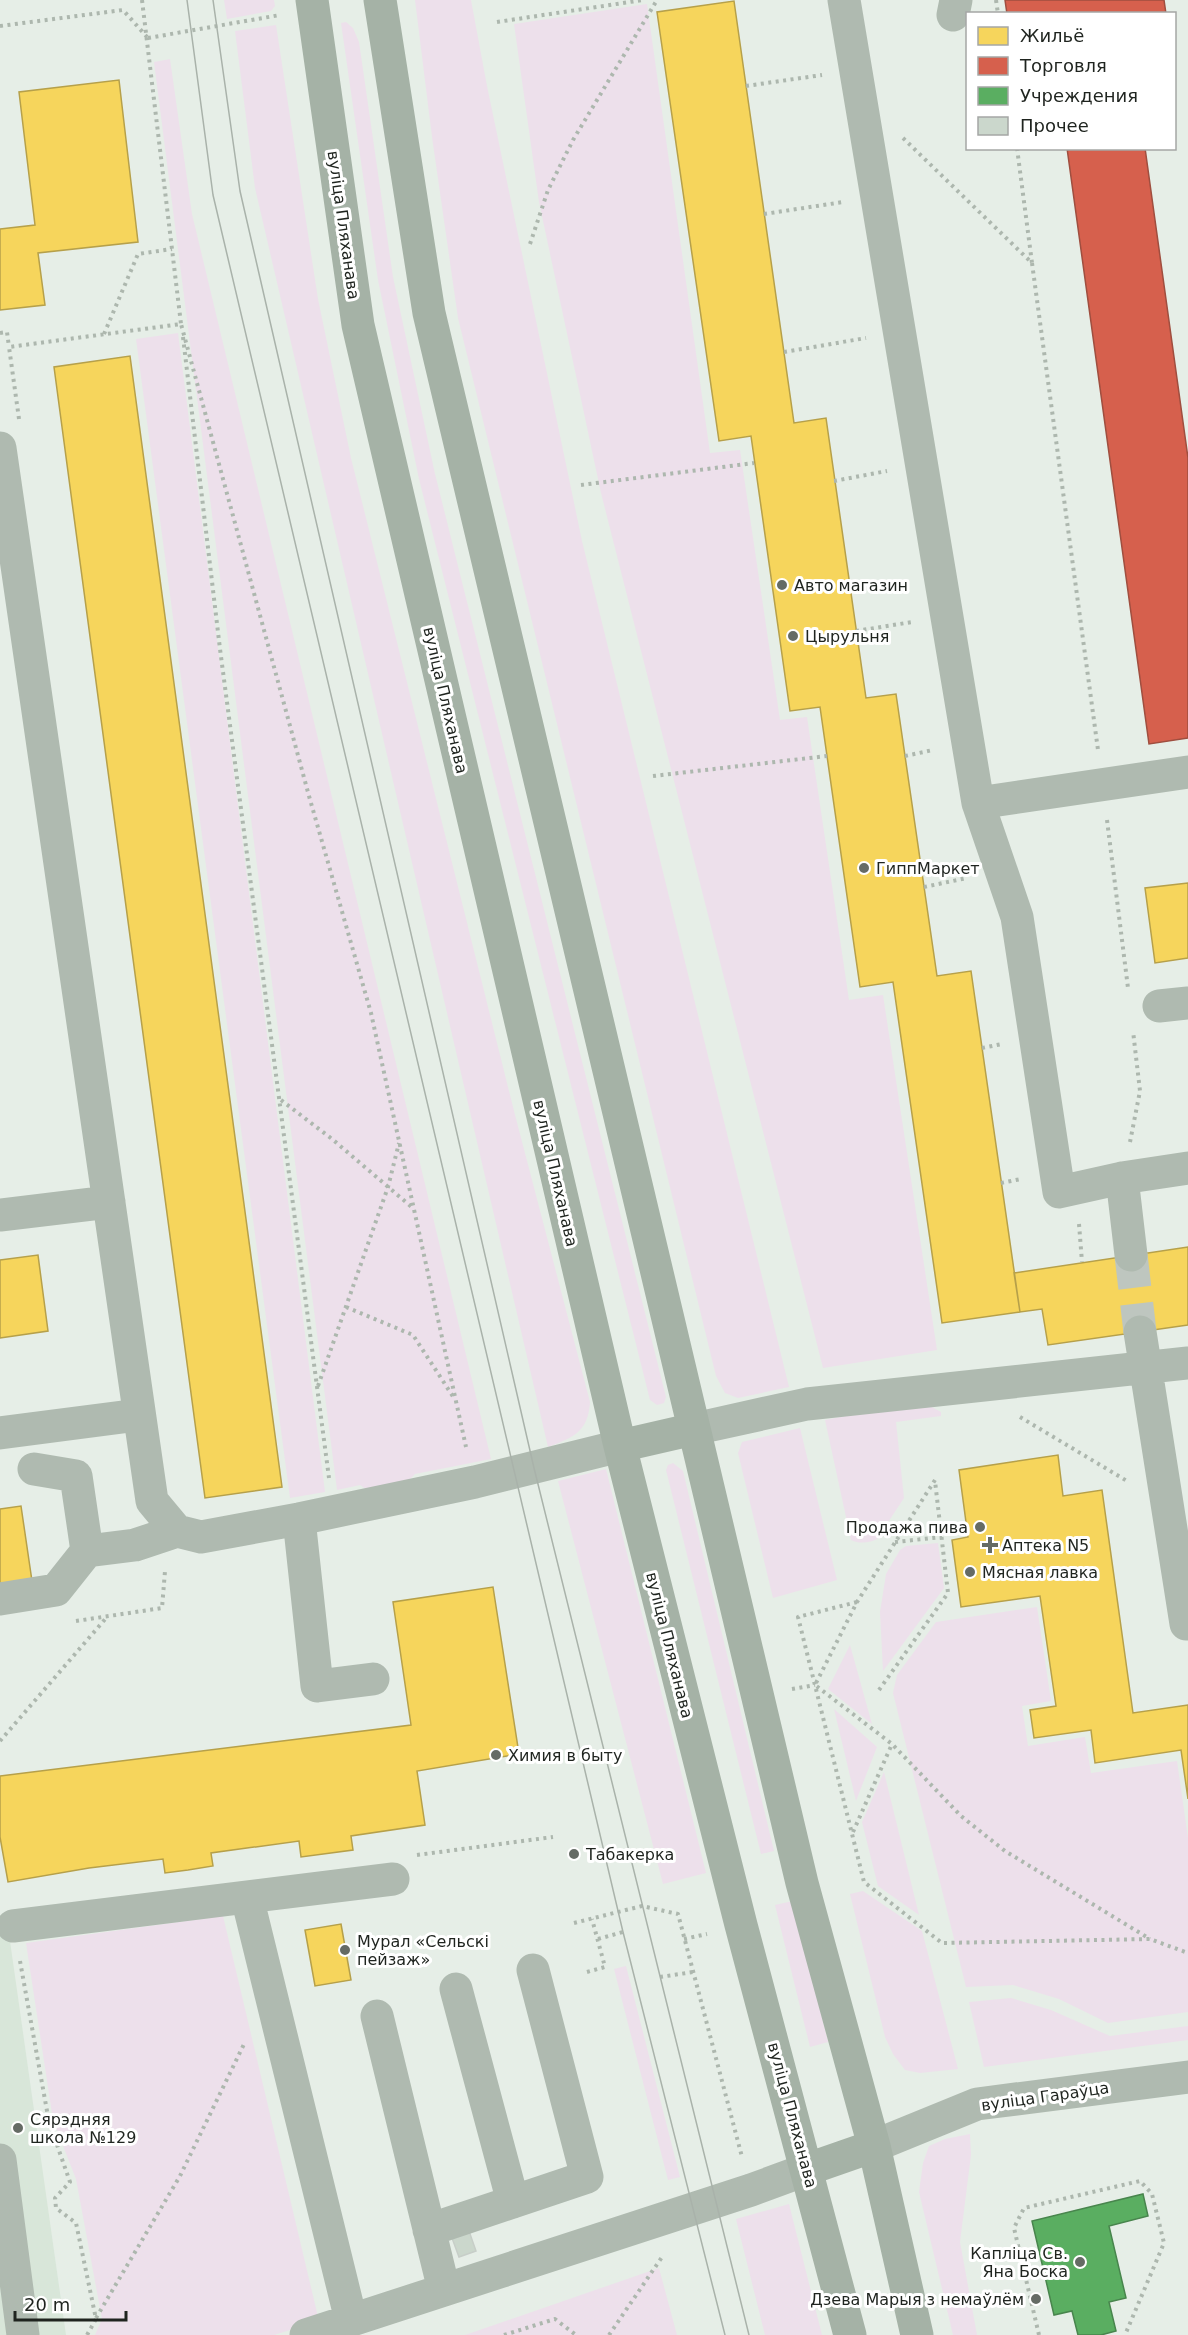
<svg xmlns="http://www.w3.org/2000/svg" width="1188" height="2335" font-family="'DejaVu Sans',sans-serif">
	<style>
		.built { fill: #d8e6d9 }
		.green { fill: #ede0eb }
		.homes { fill: #f6d55c; stroke: #b6a04a; stroke-width: 1.5 }
		.shops { fill: #d6604d; stroke: #9f4e3f; stroke-width: 1.5 }
		.public { fill: #5aae61; stroke: #48854d; stroke-width: 1.5 }
		.building { fill: #cbd7cc; stroke: #c7cec8; stroke-width: 1.5 }
		.lines { fill: none; stroke-linecap: round; stroke-linejoin: round }
		.minor-tunnel { stroke: #bec6bf; stroke-width: 33; stroke-dasharray: 33 16; stroke-linecap: butt }
		.path { stroke: #adb7ae; stroke-width: 4; stroke-dasharray: 3 4.5; stroke-linecap: butt }
		.minor { stroke: #afbab0; stroke-width: 33 }
		.major { stroke: #a5b2a6; stroke-width: 33 }
		.tram { stroke: #a9b2aa; stroke-width: 1.5 }
		.poi-dot { fill: #656b65; stroke: #fff; stroke-width: 2 }
		.labels { text-anchor: middle; stroke-width: 6; stroke-linejoin: round; paint-order: stroke }
		.street-label { font-size: 16px; fill: #1f241f; stroke: #fff }
		.poi-label { font-size: 16px; fill: #1f241f; stroke: #fff; text-anchor: start }
	</style>
	<rect width="100%" height="100%" fill="#e6eee7"/>
	<path class="built" d="M7,1920l59,415h-66v-413z"/>
	<path class="green" d="M224,0h50l1,6 -4,5 -44,8z
		M415,0h56l16,86 95,455 207,846 -51,11 -13,-5 -9,-17 -258,-1058 -26,-181z
		M647,4l63,449 30,-3 40,270 27,-3 42,283 34,-5 54,355 -114,18 -222,-875 -62,-291 -25,-178z
		M346,22l7,6 6,14 34,235 42,197 231,923 -2,6 -7,2 -7,-5 -231,-921 -41,-199 -37,-257z
		M276,25l42,274 33,159 163,653 76,291c-2,30 -16,35 -42,45l-293,-1259 -20,-157z
		M170,59l22,155 299,1245 -76,15 -6,6 -40,11 -9,-6 -23,5 -183,-1428z
		M178,333l147,1159 -35,6 -154,-1159z
		M930,1406l11,6v4l-45,6 8,76 -27,41c-7,4 -18,5 -26,1l-26,-120 50,-10z
		M800,1428l37,152 -64,18 -35,-145 4,-11z
		M673,1463l10,8 91,380 -13,3 -95,-384 2,-5z
		M606,1469l100,404 -43,11 -105,-403z
		M938,1543l6,45 -61,83 -3,-59 6,-38 14,-24 6,-4z
		M1037,1607l14,94 -29,5 6,40 57,-9 6,36 86,-12 11,77v174l-80,11 -49,-24 -46,-14 -47,2 -73,-294 4,-18 39,-53z
		M850,1645l22,79 -44,-35z
		M834,1709l43,38 -21,54z
		M884,1772l35,143 -41,-29 -16,-64z
		M863,1891l59,40 36,138 -38,4 -15,-3 -12,-16 -8,-17 -35,-143z
		M793,1901l35,141 -18,5 -35,-142z
		M223,1916l96,405 -45,14h-179l7,-16 -26,-140 -23,-59 -27,-177z
		M626,1966l54,211 -12,3 -54,-211z
		M1011,1998l40,12 59,26 78,-10v14l-204,27 -15,-65z
		M970,2134l1,21 -11,87 17,93h-24l-34,-143 4,-29 6,-17 16,-7z
		M789,2204l33,131h-57l-29,-116z
		M659,2268l18,67h-212z"/>
	<path class="homes" d="M734,1l60,422 32,-5 40,280 30,-4 41,282 34,-5 49,341 -78,11 -49,-341 -33,5 -40,-280 -30,4 -39,-275 -32,5 -62,-429z
		M119,80l19,162 -100,11 7,52 -45,5v-81l35,-4 -16,-133z
		M130,356l152,1131 -77,11 -151,-1131z
		M1188,883v75l-33,5 -10,-75z
		M1188,1247v78l-140,20 -6,-36 -22,3 -6,-39z
		M38,1255l10,76 -48,7v-78z
		M1058,1455l5,41 39,-6 31,223 55,-8v94l-7,-49 -86,13 -4,-33 -57,8 -4,-28 26,-4 -16,-110 -79,11 -9,-67 16,-3 -9,-67z
		M21,1506l11,75 -32,5v-77z
		M493,1587l26,167 -102,17 8,54 -74,11 2,14 -52,7 -2,-16 -88,12 2,13 -25,4 -23,3 -2,-14 -74,9 -81,14 -8,-45v-61l411,-51 -18,-123z
		M341,1924l10,56 -36,6 -10,-56z"/>
	<path class="shops" d="M1005,0h159l2,14h-159z
		M1067,148h78l43,310v280l-39,6z"/>
	<path class="public" d="M1143,2194l5,22 -39,10 17,72 -17,4 7,29 -15,4h-23l-6,-24 -18,4 -22,-94z"/>
	<path class="building" d="M469,2231l7,20 -17,6 -7,-19z"/>
	<g class="lines">
		<path class="minor-tunnel" d="M1131,1255l9,77"/>
		<path class="path" d="M142,0l39,324
			M996,0l2,14
			M497,22l146,-22
			M0,26l123,-16 24,27
			M148,38l132,-23
			M746,86l76,-11
			M903,138l129,125 -15,-115
			M764,214l79,-12
			M530,244l18,-54 25,-50 84,-140
			M1032,263l66,487
			M0,333l7,-1 2,15
			M104,334l34,-80 34,-5
			M183,337l37,312 109,829
			M784,352l82,-14
			M19,419l-10,-72 172,-23 128,472 62,217 95,434
			M834,481l53,-10
			M581,485l173,-22
			M856,631l56,-9
			M905,756l28,-6
			M653,776l174,-20
			M1107,820l21,168
			M924,887l43,-9
			M982,1048l20,-4
			M281,1100l51,39 82,70
			M1130,1142l10,-51 -7,-60
			M1001,1183l20,-4
			M1079,1224l3,38
			M346,1307l67,28 41,63
			M318,1386l70,-199 11,-44
			M1020,1417l107,64
			M935,1480l-78,122 -42,83 77,59 69,72 44,35 145,88
			M895,1542l47,-5
			M857,1602l-59,15 66,265 78,61 208,-4 38,14
			M76,1621l86,-13 3,-37
			M792,1689l23,-4
			M879,1690l69,-97 -13,-112
			M0,1741l107,-124
			M853,1832l39,-88
			M417,1855l136,-18
			M574,1923l68,-17 36,8 64,243
			M598,1939l25,-7
			M684,1939l23,-5
			M20,1961l29,161 21,60 -15,16 1,10 20,15 20,96 -9,16
			M587,1972l18,-5 -13,-48
			M660,1977l33,-5
			M96,2318l84,-142 65,-134
			M504,2335l51,-16 21,16
			M609,2335l53,-78
			M1039,2335l-25,-107 10,-20 116,-27 12,13 12,49 -39,92"/>
		<path class="minor" d="M844,0l134,803 39,114 42,275 63,-14 66,-10
			M953,15l3,-15
			M0,448l152,1053 25,30 24,6 98,-18 176,-37 145,-36
			M978,803l210,-31
			M1159,1006l29,-3
			M1122,1178l9,77
			M0,1215l109,-13
			M1140,1332l46,292h2
			M694,1429l113,-25 381,-41
			M0,1433l138,-18
			M34,1469l42,7 11,75
			M299,1519l18,167 56,-7
			M0,1599l56,-9 31,-39 48,-6 42,-14
			M247,1897l104,423
			M13,1926l380,-47
			M456,1989l57,213
			M377,2016l67,274
			M874,2146l103,-42 211,-27
			M0,2160l23,175
			M429,2230l158,-53 -54,-207
			M306,2335l445,-145 57,-21"/>
		<path class="major" d="M312,0l46,325 262,1121 121,479 109,410
			M380,0l49,313 373,1570 72,263 43,189
			M620,1446l74,-17
			M808,2169l66,-23"/>
		<path class="tram" d="M187,0l26,195 410,1737 102,403
			M213,0l27,191 294,1277 215,867"/>
	</g>
	<g class="poi-dot">
		<circle cx="782" cy="585" r="6"/>
		<circle cx="793" cy="636" r="6"/>
		<circle cx="864" cy="868" r="6"/>
		<circle cx="980" cy="1527" r="6"/>
		<path d="M987 1536h6v6h6v6h-6v6h-6v-6h-6v-6h6z"/>
		<circle cx="970" cy="1572" r="6"/>
		<circle cx="496" cy="1755" r="6"/>
		<circle cx="574" cy="1854" r="6"/>
		<circle cx="345" cy="1950" r="6"/>
		<circle cx="18" cy="2128" r="6"/>
		<circle cx="1080" cy="2262" r="6"/>
		<circle cx="1036" cy="2299" r="6"/>
	</g>
	<g class="labels">
		<g class="street-label">
			<text transform="translate(344 225) rotate(82)" y="6">вуліца Пляханава</text>
			<text transform="translate(446 700) rotate(77)" y="6">вуліца Пляханава</text>
			<text transform="translate(556 1173) rotate(77)" y="6">вуліца Пляханава</text>
			<text transform="translate(670 1645) rotate(76)" y="6">вуліца Пляханава</text>
			<text transform="translate(1045 2096) rotate(-8)" y="6">вуліца Гараўца</text>
			<text transform="translate(793 2115) rotate(75)" y="6">вуліца Пляханава</text>
		</g>
		<g class="poi-label">
			<text x="794" y="591">Авто магазин</text>
			<text x="805" y="642">Цырульня</text>
			<text x="876" y="874">ГиппМаркет</text>
			<text x="968" y="1533" text-anchor="end">Продажа пива</text>
			<text x="1002" y="1551">Аптека N5</text>
			<text x="982" y="1578">Мясная лавка</text>
			<text x="508" y="1761">Химия в быту</text>
			<text x="586" y="1860">Табакерка</text>
			<text x="357" y="1947">Мурал «Сельскі<tspan x="357" dy="18">пейзаж»</tspan></text>
			<text x="30" y="2125">Сярэдняя<tspan x="30" dy="18">школа №129</tspan></text>
			<text x="1068" y="2259" text-anchor="end">Капліца Св.<tspan x="1068" dy="18">Яна Боска</tspan></text>
			<text x="1024" y="2305" text-anchor="end">Дзева Марыя з немаўлём</text>
		</g>
	</g>
	<rect x="966" y="12" width="210" height="138" fill="#ffffff" stroke="#a5a7a5" stroke-width="1.5"/>
	<rect x="978" y="27" width="30" height="18" fill="#f6d55c" stroke="#a5a7a5" stroke-width="1.5"/>
	<text x="1020" y="42" font-size="18" fill="#1f241f">Жильё</text>
	<rect x="978" y="57" width="30" height="18" fill="#d6604d" stroke="#a5a7a5" stroke-width="1.5"/>
	<text x="1020" y="72" font-size="18" fill="#1f241f">Торговля</text>
	<rect x="978" y="87" width="30" height="18" fill="#5aae61" stroke="#a5a7a5" stroke-width="1.5"/>
	<text x="1020" y="102" font-size="18" fill="#1f241f">Учреждения</text>
	<rect x="978" y="117" width="30" height="18" fill="#cbd7cc" stroke="#a5a7a5" stroke-width="1.5"/>
	<text x="1020" y="132" font-size="18" fill="#1f241f">Прочее</text>
	<path d="M15 2311v9h111v-9" fill="none" stroke="#1f241f" stroke-width="3"/>
	<text x="24" y="2311" font-size="18" fill="#1f241f" stroke="#ffffff" stroke-width="4.5" paint-order="stroke">20 m</text>
</svg>
